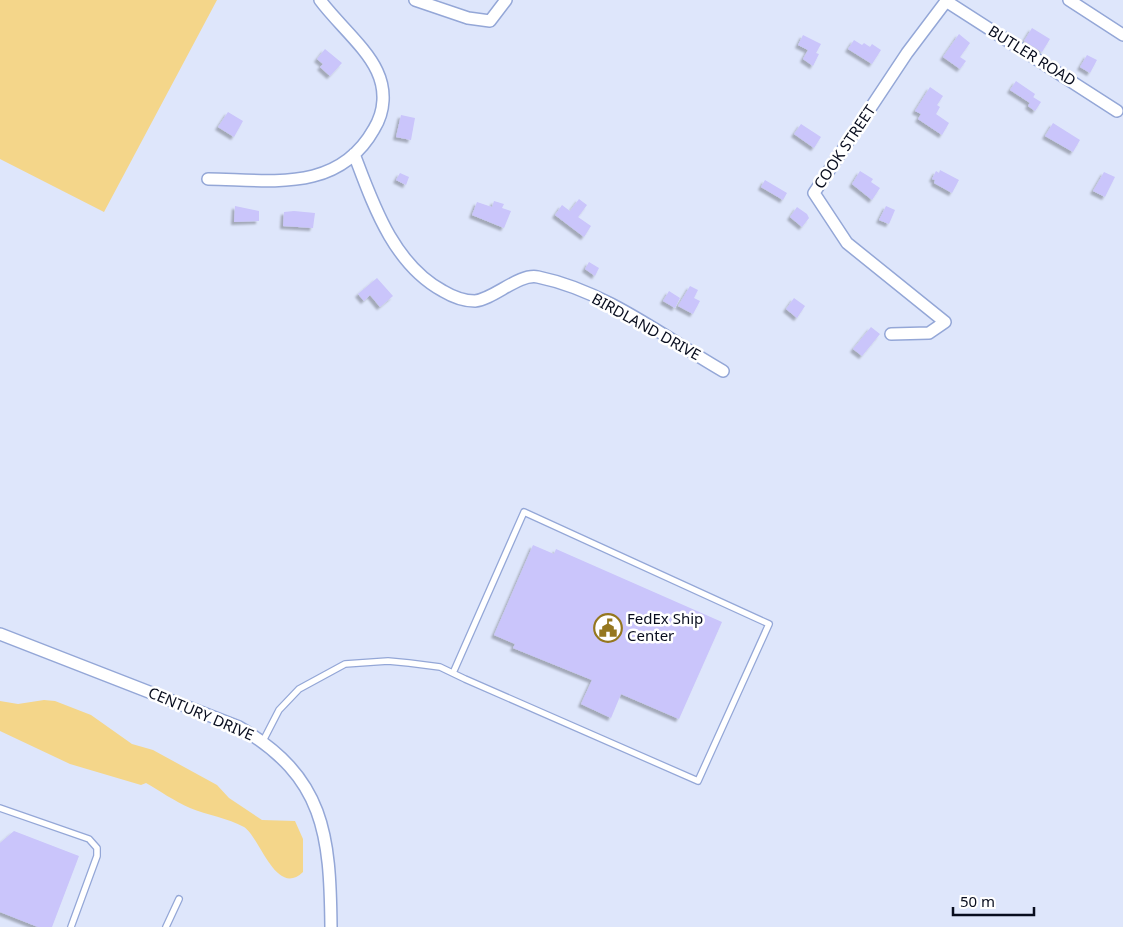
<svg xmlns="http://www.w3.org/2000/svg" width="1123" height="927" font-family="'Noto Sans',sans-serif">
	<style>
		.green { fill: #f4d68a }
		.building { fill: #cac5fb; filter: url(#shadow) }
		.lines { fill: none; stroke-linecap: round; stroke-linejoin: round }
		.lane-casing { stroke: #94a7d7; stroke-width: 8 }
		.street-casing { stroke: #94a7d7; stroke-width: 14 }
		.lane { stroke: #fff; stroke-width: 5.5 }
		.street { stroke: #fff; stroke-width: 11 }
		.labels { text-anchor: middle; stroke-width: 5; stroke-linejoin: round; paint-order: stroke }
		.street-label { font-size: 15px; fill: #080d1e; stroke: #fff }
		.poi-label { font-size: 15px; fill: #080d1e; stroke: #fff; text-anchor: start }
	</style>
	<defs>
		<filter id="shadow"><feDropShadow dx="-3" dy="3" stdDeviation="1" flood-color="#0004"/></filter>
	</defs>
	<rect width="100%" height="100%" fill="#dee6fb"/>
	<path class="green" d="M0,0h217l-113,212 -104,-53z
		M44,700l11,1 36,14 41,29 21,6 64,35 12,13 33,22 33,1 8,18v33c-27,26 -43,-35 -59,-45 -16,-9 -37,-12 -54,-19 -16,-7 -30,-17 -44,-25l-5,2 -71,-21 -70,-33v-30l18,3z"/>
	<path class="building" d="M1032,28l18,11 -8,13 -18,-11z
		M959,34l11,9 -10,14 6,4 -6,8 -17,-12z
		M803,35l18,9 -5,9 3,1 -6,12 -10,-7 5,-9 -10,-5z
		M854,40l8,5 2,-2 6,4 2,-3 9,6 -9,14 -24,-15z
		M325,49l17,14 -12,13 -10,-9 3,-3 -6,-5z
		M1087,55l10,5 -7,13 -10,-6z
		M1016,81l19,13 -5,9 -20,-13z
		M930,87l13,9 -6,9 3,2 -4,7 13,9 -7,12 -24,-16 3,-5 -6,-3z
		M1033,97l8,5 -6,9 -7,-5z
		M228,112l15,9 -9,16 -16,-10z
		M401,115l14,3 -4,22 -15,-3z
		M1053,123l27,17 -7,12 -28,-16z
		M801,124l20,13 -7,11 -20,-14z
		M940,170l19,10 -7,13 -18,-10 1,-3 -3,-1 4,-8 3,2z
		M860,171l13,8 -2,3 9,6 -8,12 -20,-16z
		M1104,172l11,5 -10,20 -12,-6z
		M400,173l9,4 -3,8 -10,-5z
		M765,180l22,13 -4,7 -22,-13z
		M579,199l8,6 -9,12 13,9 -7,11 -29,-22 7,-10 8,6z
		M494,201l10,3 -2,4 9,3 -7,17 -32,-13 5,-13 15,5z
		M235,206l24,5v10l-25,1z
		M886,206l9,4 -6,14 -10,-4z
		M797,207l10,7 2,4 -7,9 -12,-10z
		M294,211l21,2 -2,15 -30,-2 1,-14z
		M589,262l10,6 -4,8 -10,-7z
		M377,278l16,18 -13,11 -10,-12 -6,6 -6,-7z
		M690,286l8,4 -4,8 6,3 -7,13 -15,-8z
		M669,291l11,7 -5,10 -12,-7z
		M794,298l11,8 -8,12 -11,-9z
		M871,327l9,7 -18,22 -9,-7z
		M533,545l21,9 2,-5 166,73 -43,97 -58,-25 -10,24 -30,-14 11,-24 -79,-32 2,-4 -21,-9z
		M14,831l65,25 -27,71h-14l-38,-15v-69z"/>
	<g class="lines">
		<defs>
			<path id="lane" d="M263,741l16,-31 20,-21 46,-25 43,-3 21,2 31,4 25,12 233,102 71,-157 -245,-112 -71,161
				M0,808l89,31 8,9v8l-26,71
				M166,927l13,-28"/>
			<path id="street" d="M415,0l53,18 22,3 16,-21
				M1069,0l54,35
				M946,1l171,110
				M354,154c19,50 39,110 89,137 10,6 20,10 32,10 19,-2 44,-28 63,-24 68,14 126,60 185,94
				M208,179c64,1 130,14 166,-50 11,-18 12,-39 3,-58 -11,-24 -41,-49 -57,-71
				M891,334l38,-1 16,-11 -98,-79 -33,-50 93,-140 40,-53
				M0,634l239,93c86,50 91,108 92,200"/>
		</defs>
		<use href="#lane" class="lane-casing"/>
		<use href="#street" class="street-casing"/>
		<use href="#lane" class="lane"/>
		<use href="#street" class="street"/>
	</g>
	<defs>
		<symbol id="civic-ring" viewBox="-11 -11 22 22"><circle r="9.5" fill="#fff" stroke="#95771f" stroke-width="1.5"/><path d="M-.6-6.5H3V-4.5H.6V-3L4-1V1h2V6H-6V1h2V-1L-.6-3ZM-1.2 2.5V6h2.4V2.5Z" fill="#95771f"/></symbol>
	</defs>
	<g fill-rule="evenodd">
		<use href="#civic-ring" x="592" y="612" width="32" height="32"/>
	</g>
	<g class="labels">
		<g class="street-label">
			<text transform="translate(1032 56) rotate(32)" y="5">BUTLER ROAD</text>
			<text transform="translate(845 147) rotate(-56)" y="5">COOK STREET</text>
			<text transform="translate(646 327) rotate(29)" y="5">BIRDLAND DRIVE</text>
			<text transform="translate(201 714) rotate(23)" y="5">CENTURY DRIVE</text>
		</g>
		<g class="poi-label">
			<text x="627" y="624">FedEx Ship<tspan x="627" dy="17">Center</tspan></text>
		</g>
	</g>
	<path d="M953 907v8h81v-8" fill="none" stroke="#080d1e" stroke-width="2.5"/>
	<text x="960" y="907" font-size="15" fill="#080d1e" stroke="#ffffff" stroke-width="4" paint-order="stroke">50 m</text>
</svg>
